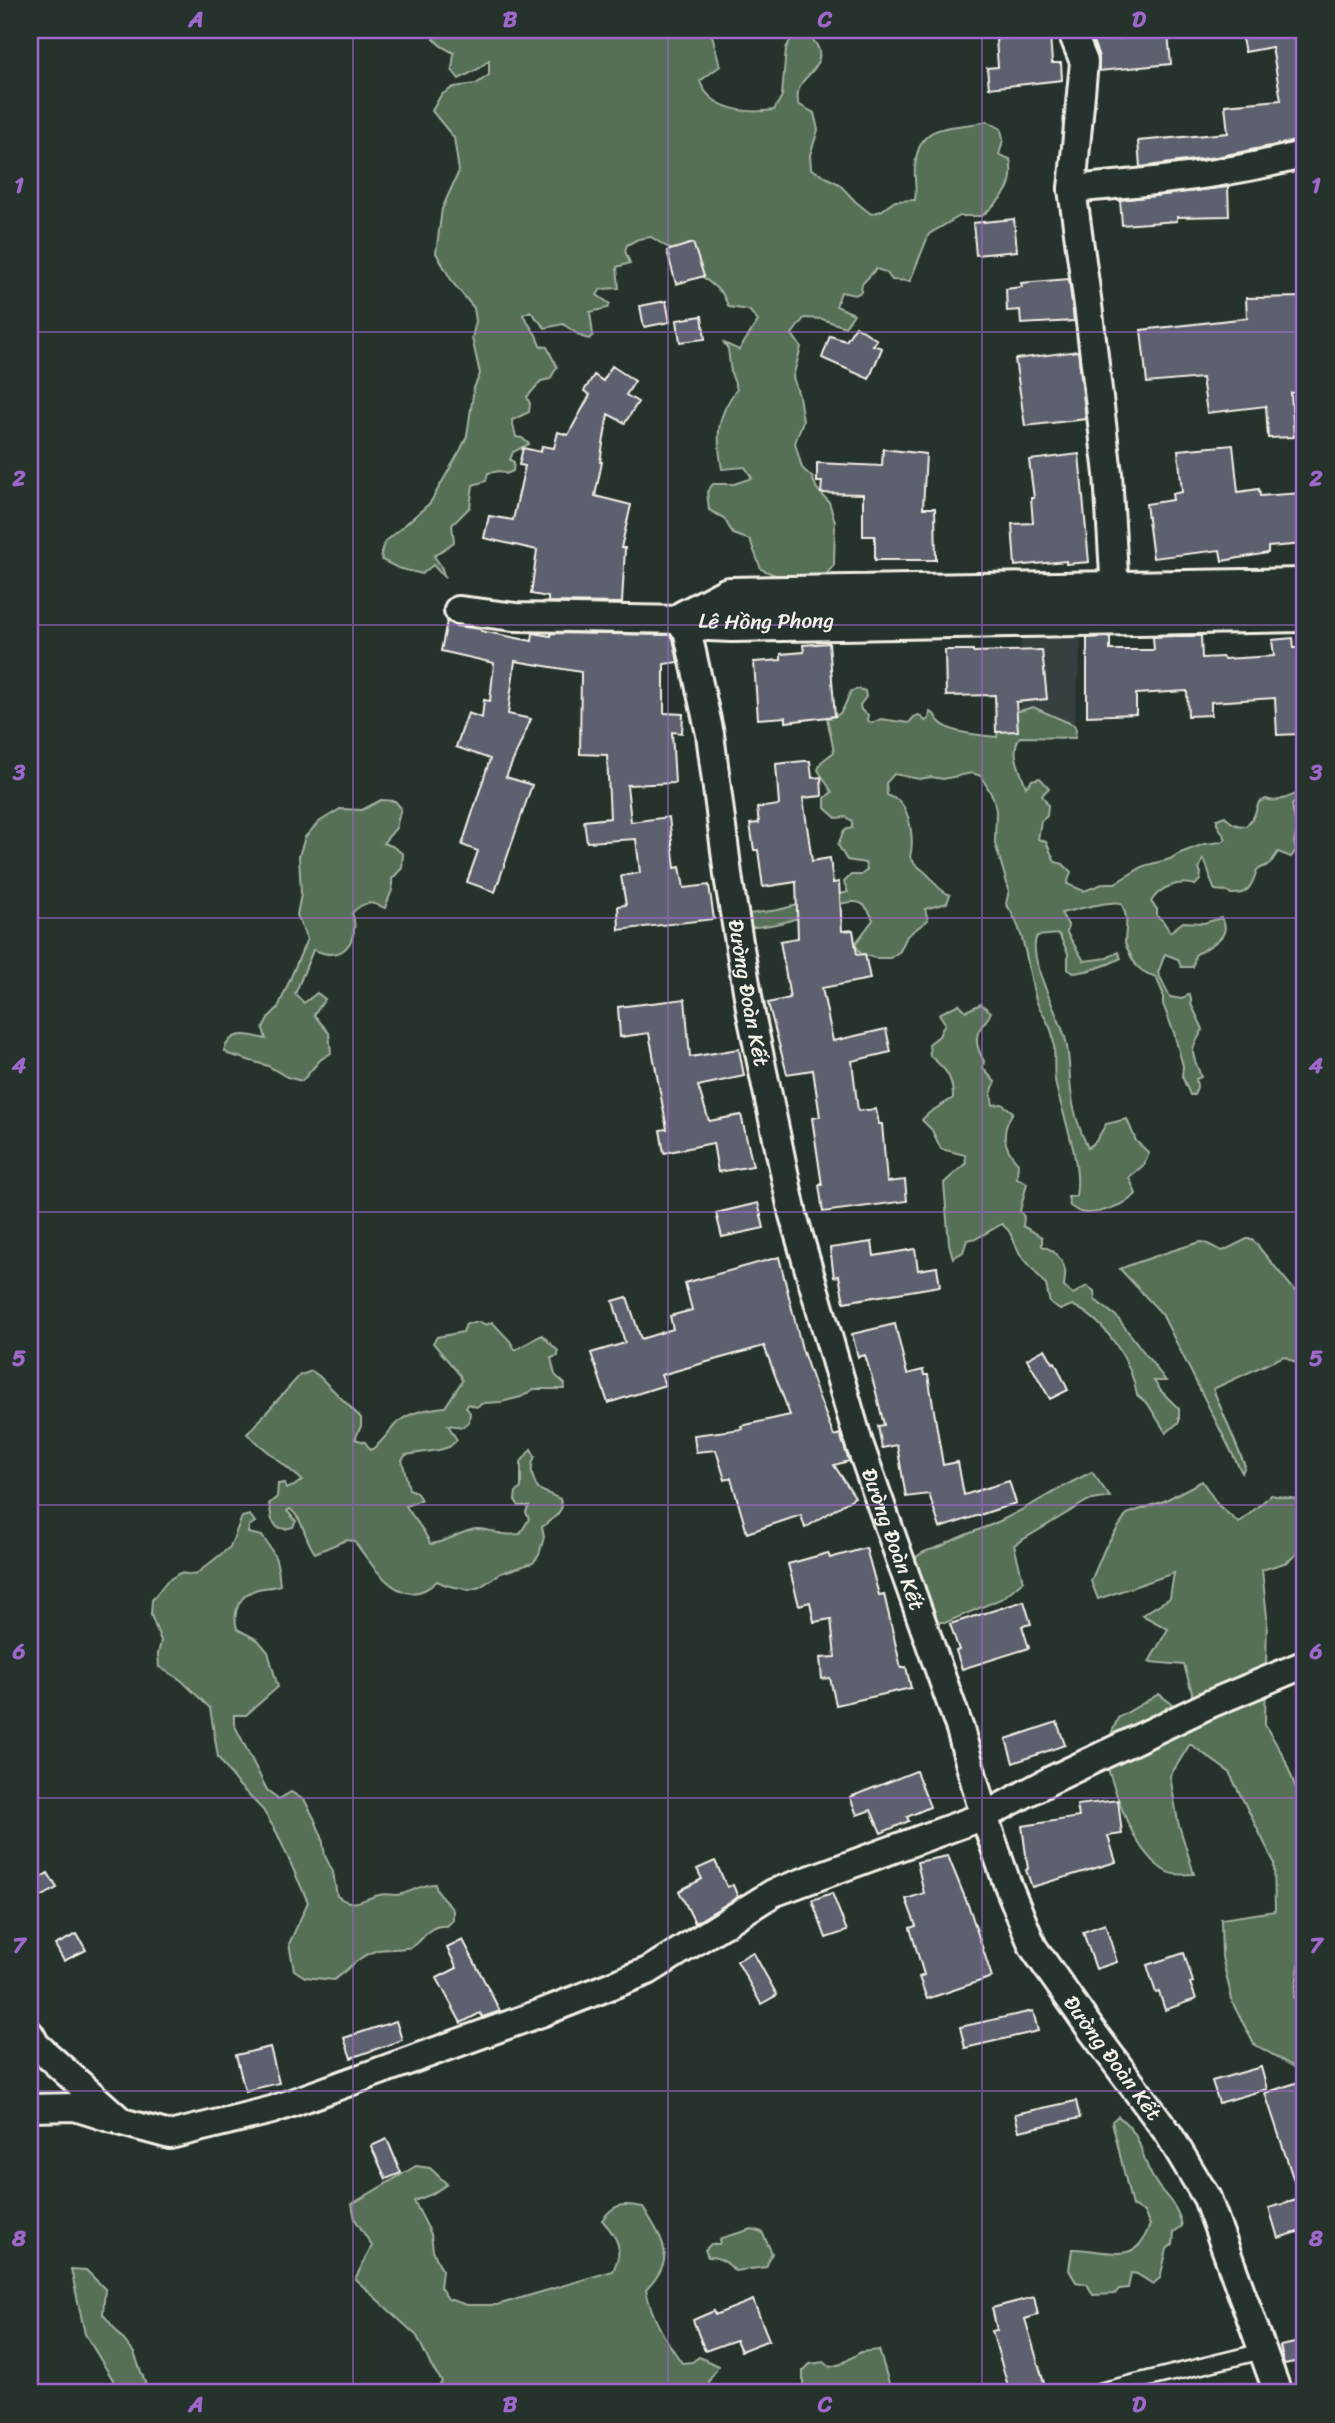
<svg xmlns="http://www.w3.org/2000/svg" width="1335" height="2423" font-family="Sriracha,sans-serif">
	<style>
		.built { fill: #364040 }
		.green { fill: #546f56; stroke: #a4b09f; stroke-width: 2 }
		.building { fill: #5d606e; stroke: #f4f1e8; stroke-width: 2 }
		.lines { fill: none; stroke-linecap: round; stroke-linejoin: round }
		.lane-casing { stroke: #f4f1e8; stroke-width: 19 }
		.street-casing { stroke: #f4f1e8; stroke-width: 32 }
		.secondary-casing { stroke: #f4f1e8; stroke-width: 44 }
		.lane { stroke: #26332d; stroke-width: 14 }
		.street { stroke: #26332d; stroke-width: 26 }
		.secondary { stroke: #26332d; stroke-width: 38 }
		.grid { fill: none; stroke: #9f67cb; stroke-width: 2; stroke-opacity: 0.55 }
		.labels { text-anchor: middle; stroke-width: 7; stroke-linejoin: round; paint-order: stroke }
		.street-label { font-size: 21px; fill: #f4f1e8; stroke: #26332d }
		.neatline { fill: none; stroke: #9f67cb; stroke-width: 2.5 }
		.grid-label { font-size: 23px; text-anchor: middle; font-weight: bold; fill: #9f67cb }
	</style>
	<rect width="100%" height="100%" fill="#26332d"/>
	<filter id="ink" filterUnits="userSpaceOnUse"><feTurbulence type="fractalNoise" baseFrequency=".0143" numOctaves="2"/><feDisplacementMap in="SourceGraphic" scale="14" xChannelSelector="R" yChannelSelector="G"/><feConvolveMatrix kernelMatrix="1 2 1 2 8 2 1 2 1" color-interpolation-filters="sRGB"/></filter>
	<g filter="url(#ink)">
		<path class="built" d="M1082,628l-8,97 -54,12 2,-107z"/>
		<path class="green" d="M430,30h289l-7,5 8,31 -20,15c10,29 47,33 74,29l8,-14 4,-48 9,-16c19,2 32,19 19,37 -6,8 -14,12 -16,23 -1,4 0,8 0,12l16,9 4,17 -8,25 1,14 28,15 17,18 15,12 10,-3 14,-10 20,-1c2,-11 -1,-21 0,-32 3,-50 38,-37 72,-47l14,8 2,11 -4,15 11,4c6,29 -8,39 -28,57h-22l-31,18 -19,47 -18,-1 -6,-8 -10,-3 -14,15 -1,8 -6,3 -14,-3 -5,14 18,8 -9,13 -23,-8 -18,-1 -12,16 9,13 -8,30 6,19 4,25 -8,22 7,25 10,9 5,12 12,13 6,20 -1,43 -9,11 -43,2 -21,-9 -11,-29 -17,-6 -9,-16 -15,-8 -2,-18 6,-8h21l18,-6 -7,-11 -23,2c-6,-33 -6,-53 15,-80l-6,-16 -3,-24 -4,-6 15,7 19,-29 -9,-11 -20,-3 -7,-14 -19,-16 -2,-9 -50,-31 -13,2 -11,6 -2,6 5,12 -13,4 2,21 -18,1 -4,6 13,9 -2,4 -18,4 3,23 -4,4 -7,-2 -19,-13 -18,4 -15,-17 -7,4 13,20 4,11 7,1 10,20 -7,12 -9,2 -14,16 3,7 -1,8 -17,8 4,17 6,1 7,6 -16,8 -3,8 4,2 -1,9 -7,3 -6,-3 -12,2 -2,8 -13,4 -3,22 -18,18 2,17 -20,14 7,10 4,12 -12,-13 -11,9 -24,-6 -16,-8 -1,-6 4,-12 45,-39 31,-54 6,-13 7,-48 6,-14 -8,-36 4,-17 -2,-13 -21,-25 -17,-30 6,-44 17,-38 -5,-33 -22,-27 9,-16 13,-8 22,-3 13,-9v-15l-11,9 -19,10 -7,-9 2,-17c-10,-5 -22,-11 -24,-23z
			M859,689l6,2 1,6 -6,8 1,5 7,5 -1,5 5,3 9,-4 28,4 5,-6 5,-2 6,6 4,-2 1,-7 4,2c9,21 42,20 63,23l1,-7 16,-19h6l13,-4 41,18 2,5 -1,8 -55,-1c-11,15 1,34 6,50l6,-7 8,-2 9,10 -7,7 6,10 -1,11 -6,5 -3,18 8,3 9,20 8,2 8,8 -4,12 17,7 21,-8h10l29,-17 26,-7 8,-5 26,-10 18,-2 4,-3 -9,-15v-5l8,-3c6,8 11,10 21,10l8,-10 5,-14 7,-3c10,5 23,-3 34,-6l-2,6 -6,6 5,25 -3,12 2,8 -5,7 -13,-5 -8,12 -13,6c-5,15 -8,25 -26,24l-6,-3 -10,-1c-6,-10 -5,-22 -12,-31l-4,10 2,4 -1,7 -5,5c-16,-5 -36,2 -44,17l6,7v7l6,5 7,11 13,-10 21,1 17,-5c14,18 -13,29 -26,37l-2,12h-12l-3,-8 -13,-5 -7,19 12,24 12,2 7,-5 2,5v5l12,25c-15,26 -11,21 -2,48l-5,2 1,8 -3,8h-4l-8,-19 1,-10 -9,-33 -11,-29v-11l-7,-16c-16,-5 -21,-11 -27,-25 -2,-4 -4,-7 -4,-11 1,-15 4,-24 -4,-38 -10,-3 -46,7 -60,10l7,12 -1,8 17,28 23,-3 11,-6 3,6c-15,8 -30,13 -47,15l-6,-3v-17l-9,-19 -22,2c-11,20 21,78 28,101 5,18 4,37 6,54 2,19 9,40 17,57l8,-7 10,-17 21,-5 9,22 13,12 -5,12 -15,12 7,17c-10,11 -41,22 -56,18 -1,0 -10,-6 -10,-6l-2,-9 8,-1c6,-33 -12,-77 -20,-110 -4,-17 1,-35 -4,-53 -3,-12 -12,-21 -16,-33 -9,-32 -10,-69 -30,-96l3,-14 -14,-47 1,-33 -3,-13 -12,-21 -9,-3 -29,6 -12,-2 -12,2 -25,-5 -8,9 1,12c3,2 7,3 11,5 13,11 16,42 12,57 7,11 9,9 17,17 11,10 6,12 23,21l-3,8 -22,6 3,11 -21,16 -7,15 -10,7h-15l-14,-4 -6,-10 18,-24c-3,-8 -9,-18 -18,-18 -19,-1 -51,15 -70,20 -20,5 -40,7 -60,7l-5,-11 58,-8 70,-18 -4,-10 7,-7h10l6,-5 -2,-7 -18,-3 -9,-15 6,-15 8,-2v-7l-6,-4 -10,1 -11,-10v-10l7,-6 -14,-22 3,-8 13,-10 -7,-34c18,-1 17,-14 24,-27z
			M381,800l14,1 6,7 -5,20 -13,15 9,3 11,8 -1,14 -10,11v11l-7,18c-15,-7 -21,-7 -33,5 7,16 -1,42 -23,41 -5,0 -11,-3 -16,-4l-18,44 9,9 13,-10 8,6 -11,16 15,18 2,20 -11,7 -18,21 -15,-4 -19,-11 -40,-12 -4,-4c7,-21 25,-15 42,-11l-3,-11 5,-10 10,-10 29,-69 -10,-24 4,-21 -2,-38 6,-19 14,-15 21,-13 22,1z
			M959,1004l7,7 15,-7 10,8c-3,8 -6,9 -10,15 -8,11 -3,24 3,34l-1,7 12,14 -4,12 2,11 9,-1 11,8c-12,19 -11,34 5,51l-1,15 10,5 -7,28 4,6 -1,9 19,11v9c11,3 20,12 23,24 1,5 -1,11 -1,17l9,7 14,-8 7,5 1,9 21,16 50,65h-12l7,10 18,18v13l-13,11 -18,-29 -11,-9c-6,-35 -32,-75 -65,-90l-12,5 -10,-7 -4,-18 -26,-31 -11,-23 -7,-7 -25,14 -10,2 -4,12 -10,6 -4,-14 -5,-61 22,-20 -1,-8 -24,-6 -9,-19 -10,-10c9,-12 19,-13 31,-22 0,-21 -7,-29 -23,-42l-1,-12 10,-8 6,-13 -6,-9z
			M1247,1239h5l53,64v61l-12,-3 -9,-5 -71,33 32,77 -3,7 -80,-159 -42,-45c8,-4 77,-27 82,-27 7,2 15,7 21,9z
			M480,1322l6,3 6,-3 18,19 5,9 27,-15 16,16v5l-7,2 4,17 10,9 -1,5h-30l-13,8 -20,5 -17,1 -8,4 -7,-3 -3,3 4,6 -1,9 -7,5 -14,-2 9,15 -8,7 -10,3 -33,5 -4,5 7,29 7,3 5,8 -15,6c7,12 20,25 24,38 17,-1 30,-13 46,-15 11,-1 18,4 27,5 6,1 12,0 17,0l9,-15 -3,-7 3,-6h-10l-4,-6 1,-8 5,-4v-26l10,-13 4,7c-6,12 -3,22 3,33l22,10 2,8 -5,8 -15,12 2,10 -5,18 -6,8 -32,10 -21,14 -11,3 -23,-5 -9,-4c-35,34 -63,-14 -83,-40l-8,-1 -31,13c-11,-14 -11,-34 -25,-44l-3,2 9,10 -3,6 -8,2 -8,-2 -5,-7 -3,-16 8,-7 1,-13 7,-1 1,6 8,-3 8,-6 -55,-46 53,-59 12,-4 7,5 42,42v8l-6,13 10,3 6,8c10,-6 16,-16 23,-24 13,-14 33,-17 51,-19l17,-26 -2,-6 -27,-32 4,-6 26,-5 3,-8z
			M1092,1472l18,25 -23,4 -73,44 9,36 -20,17 -56,24h-8l-4,-5 -19,-51 -1,-7c6,-9 19,-9 29,-14 19,-11 41,-16 60,-26 30,-15 58,-33 88,-47z
			M1202,1481l16,24 21,18 32,-28 31,5 3,9v38l-18,15 -25,8 5,47 -2,108 18,30 22,56v70l-3,3c6,39 -2,74 -8,113l11,12v64l-51,-29 -21,-40 -11,-47 -1,-38 54,-8 -1,-49 -45,-90 -39,-28 -20,32 8,46 16,52c-8,0 -20,2 -27,-2 -36,-20 -52,-82 -64,-119l15,-35 41,-24 31,24 2,-26 -8,-27 -35,-3 19,-33 -26,-14 28,-17 4,-25 -76,26 -7,-18 14,-33 22,-34 37,-13z
			M250,1515l5,7 -6,4 -1,7 14,3c14,19 16,25 18,49 -7,3 -14,2 -22,4 -19,5 -26,23 -21,40l21,11 10,12 10,35 -32,28h-12v9l33,66 12,9 12,-7 14,9 9,17 8,19 3,19 8,16 4,24c18,13 24,3 42,-1 6,-2 12,0 17,0 14,-1 24,-11 39,-11l2,7 16,19v10l-6,6c-21,-2 -23,16 -36,21 -10,3 -23,1 -33,3 -19,5 -29,19 -44,30l-29,-3 -11,-7 -5,-26 19,-42 -31,-69 -14,-23 -27,-28 -18,-25 -8,-49 -29,-28 -22,-13 -1,-13 3,-13 -10,-26 1,-15 15,-19 13,-8 15,2 35,-28 12,-30z
			M1118,2116c27,22 20,36 35,62 11,20 23,22 29,48l-8,6 -1,12 -6,5 -7,29 -7,6 -16,-10 -6,-1 -3,15 -9,1 -4,5 -22,1 -6,-11 -11,-2 -7,-12 3,-21c19,-1 54,12 67,-4 5,-5 8,-14 11,-20l-6,-13 -12,-6 -20,-85z
			M416,2166l14,2 17,16 -15,10 -18,7 17,33 2,17 9,19 -2,17 8,12 19,6h30l116,-34c11,-23 5,-33 -11,-51 13,-17 20,-17 41,-13 20,34 35,50 3,83 6,29 19,49 36,73l10,-1 7,-5 19,9 -9,15 2,12h-103l-20,-5 -5,5h-147l6,-12 -11,-15 -14,-30 -62,-57 17,-33 -17,-27 -3,-15z
			M752,2229l10,3 10,21 -6,14 -31,4c-8,-9 -15,-14 -27,-14l-3,-7 6,-6h8l2,-6z
			M71,2269l15,1 19,19 -2,25 31,39 15,40h-28l-36,-59z
			M879,2350l13,43h-89v-22l7,-7 14,-2 6,5 11,-3 20,-12z"/>
		<path class="building" d="M1240,30h65v109l-89,18 -76,10 -2,-26 90,-8 -3,-28 56,-5 -9,-53 -27,5z
			M1168,34l3,30 -72,7v-14l-6,-16z
			M1050,35l2,28h9l1,17 -73,8 -2,-20 11,-1 -2,-28z
			M1228,187l1,29 -52,1v4l-55,4 -2,-25z
			M1014,219l3,32 -41,4 -3,-32z
			M693,243l11,33 -28,8 -9,-33z
			M1069,279l5,42 -53,3 -1,-14 -13,1 -1,-22 16,-2 -1,-4z
			M1305,297v95l-14,1 3,44 -26,1 -2,-32 -59,7 -5,-35 -55,5 -6,-53 106,-12 -1,-20z
			M666,301l4,21 -26,5 -4,-21z
			M702,316l3,23 -25,3 -3,-22z
			M856,326l21,14 -4,5 9,3 -13,31 -47,-21 8,-22 16,5z
			M1078,351l8,68 -61,7 -10,-67z
			M612,366l23,15 -9,14 12,7 -13,21 -17,-9 -8,48h2l-7,34 36,9 -10,43h4l-3,55 -74,-1v-5l-17,-3 6,-44 -53,-12 5,-22 24,4 12,-54 -6,-1 4,-17 18,4 1,-6 12,2 4,-16 10,3 22,-40 -6,-4 10,-16 9,6z
			M1233,445l5,47 21,-3 1,7 42,-3 3,51 -37,3v6l-46,8 -2,-11 -67,8 -7,-54 27,-4 -1,-6 10,-2 -4,-42z
			M883,449l43,5 -3,54h12l1,52h-61v-24h-12v-42l-42,-1 1,-11h-5v-19l65,3z
			M1079,454l10,108 -23,2v-3l-51,5 -3,-42 21,-1 -2,-25h3l-5,-38z
			M447,621l9,5 25,3v2l51,10 1,-8 18,3v-3l119,2 3,3 5,24 -14,2v49l19,1 -1,19 -10,-1 3,51 -48,2 4,37 38,-5 6,51 5,-1 4,21 25,-3 5,34 -95,11 -1,-24 8,-1 -5,-29 19,-3 -4,-34 -49,3 -3,-21 26,-3 -3,-63 -27,-1 1,-82 -66,-11 -7,53 23,5 -25,58 26,8 -37,107 -28,-10 11,-31 -16,-6 28,-86 -34,-12 12,-34 14,5 2,-18 6,1 4,-38 -53,-12z
			M1175,636h26l1,22 21,-1 1,2 50,-3 -2,-16 21,-2 1,10h11v45h-7l1,10 -1,1 1,30 -22,1 -2,-37 -64,4v13l-23,1 -1,-25 -51,3v20l-49,2v-78l23,-1v13h44l-1,-13z
			M829,643l6,73 -49,6v-5l-28,2 -4,-57 27,-2v-6l23,-2 -1,-7z
			M945,650h28v2l69,-2 5,49 -31,3 2,29 -22,1 -1,-37 -49,1z
			M804,761h6l2,17 9,-1 1,19 -19,2 9,63 18,-3 3,25 6,-1 3,49 11,-1 4,25 8,-1 5,25 -48,9 11,53 53,-12 5,23 -39,9 6,50 18,-2 3,15h3l5,58 18,-2 2,21 -84,11 -4,-27h3l-10,-67 8,-1 -7,-47 -26,4 -19,-71 22,-5 -10,-57 18,-3 -2,-56 -33,5 -5,-37h-4l-4,-26 9,-1 -2,-15 22,-3 -3,-41z
			M685,999l5,58 49,-8 5,27 -46,10 11,35 32,-6 12,51 -35,6 -5,-29 -49,10 -4,-23 7,-1 -18,-96 -29,4 -2,-30z
			M758,1203l6,25 -42,9 -6,-24z
			M872,1242l2,14 41,-7 3,21 19,-3 3,19 -96,16 -5,-26 -5,1 -4,-29z
			M779,1257l23,92 13,38 19,49 6,-2 9,27 -15,4 21,32 -50,31 -4,-13 -54,18 -16,-55 -6,2 -9,-30 -20,2 -2,-17 48,-6 -1,-3 49,-11 -26,-69 -103,29 4,10 -57,18 -17,-50 34,-10 -12,-42 14,-4 14,42 32,-10 -3,-13 22,-6 -7,-27z
			M895,1324l12,50 16,-4 1,5h4l15,90 15,-3 6,33 45,-14 7,22 -76,25 -11,-34 -23,3 -9,-52 -15,3 -4,-22 6,-1 -9,-37 -10,-33 -7,2 -6,-23z
			M1045,1349l8,14 2,-1 13,28 -18,9 -23,-40z
			M866,1548l13,47 5,-1 17,74 5,-1 5,21 -75,17 -6,-27 -8,1 -2,-21 15,-1 -4,-38 -17,3 -4,-20 -11,3 -11,-41 40,-11 2,5z
			M1024,1601l7,23 -9,2 7,22 -67,21 -6,-18 3,-1 -9,-26z
			M1057,1722l8,23 -52,18 -7,-24z
			M916,1771l14,36 -23,10 2,4 -28,12 -10,-23 -14,5 -7,-18z
			M1118,1800l4,34 -14,2 8,26 -84,25 -6,-17 2,-1 -6,-43 57,-9 -2,-12z
			M948,1856l22,54 22,67 -65,22 -8,-22 5,-2 -14,-47 6,-2 -10,-27 18,-6 -7,-31z
			M715,1861l12,26 6,-2 5,12 -43,26 -16,-32 23,-12 -5,-10z
			M48,1873l9,15 -27,15v-19z
			M832,1893l15,38 -21,7 -14,-38z
			M1105,1924l12,38 -21,7 -13,-37z
			M77,1934l9,16 -22,11 -9,-16z
			M463,1940l37,71 -17,6 -3,-4 -19,10 -24,-45 20,-10 -10,-20z
			M753,1952l24,43 -16,9 -24,-43z
			M1184,1953l9,29 -3,1 6,16 -31,11 -6,-18 -3,1 -9,-28z
			M1033,2011l5,20 -73,17 -5,-21z
			M396,2021l6,19 -51,18 -7,-20z
			M270,2047l9,36 -34,8 -9,-36z
			M1261,2067l6,22 -48,14 -7,-22z
			M1305,2080v150l-27,8 -9,-30 31,-9 -35,-106z
			M1076,2101l4,17 -61,13 -4,-17z
			M387,2139l14,34 -15,6 -15,-33z
			M1034,2297l4,18 -13,4 22,74h-37l-18,-62 5,-1 -5,-22z
			M753,2300l16,40 -28,11 -5,-11 -31,11 -12,-31 21,-9 1,4z
			M1305,2341v19l-21,4 -4,-18z"/>
		<g class="lines">
			<defs>
				<path id="lane" d="M1091,2393l172,-42"/>
				<g id="street">
					<path d="M1071,30l13,32 -12,127 16,116 20,169 7,117"/>
					<path d="M1072,189c78,-7 157,-14 233,-35"/>
					<path id="s1" d="M458,610l57,7 170,3 25,114 19,148 22,132 42,201 66,228 101,286 24,87 22,64 27,67 57,81 78,105 39,65 71,195"/>
					<path d="M30,2034l6,11 86,77 48,13 102,-25 269,-97 107,-42 125,-78 211,-77 67,-36 159,-76 95,-40"/>
					<path d="M30,2108l45,-1 38,12"/>
				</g>
				<g id="secondary">
					<path id="s2" d="M1305,588l-576,9 -44,23 47,2 573,-10"/>
				</g>
			</defs>
			<use href="#lane" class="lane-casing"/>
			<use href="#street" class="street-casing"/>
			<use href="#secondary" class="secondary-casing"/>
			<use href="#lane" class="lane"/>
			<use href="#street" class="street"/>
			<use href="#secondary" class="secondary"/>
		</g>
	</g>
	<path class="grid" d="M353,30v2363M668,30v2363M982,30v2363M30,332h1275M30,625h1275M30,918h1275M30,1212h1275M30,1505h1275M30,1798h1275M30,2091h1275"/>
	<g class="labels">
		<g class="street-label">
			<text dy="7" stroke="none"><textPath href="#s2" startOffset="707">Lê Hồng Phong</textPath></text>
			<text dy="7" stroke="none"><textPath href="#s1" startOffset="606">Đường Đoàn Kết</textPath></text>
			<text dy="7" stroke="none"><textPath href="#s1" startOffset="1172">Đường Đoàn Kết</textPath></text>
			<text dy="7" stroke="none"><textPath href="#s1" startOffset="1740">Đường Đoàn Kết</textPath></text>
		</g>
	</g>
	<rect width="1335" height="2423" fill="none" stroke="#26332d" stroke-width="77"/>
	<rect x="38" y="38" width="1258" height="2346" class="neatline"/>
	<g class="grid-label">
		<text x="196" y="27">A</text>
		<text x="510" y="27">B</text>
		<text x="825" y="27">C</text>
		<text x="1139" y="27">D</text>
		<text x="19" y="193">1</text>
		<text x="1316" y="193">1</text>
		<text x="19" y="486">2</text>
		<text x="1316" y="486">2</text>
		<text x="19" y="780">3</text>
		<text x="1316" y="780">3</text>
		<text x="19" y="1073">4</text>
		<text x="1316" y="1073">4</text>
		<text x="19" y="1366">5</text>
		<text x="1316" y="1366">5</text>
		<text x="19" y="1659">6</text>
		<text x="1316" y="1659">6</text>
		<text x="19" y="1953">7</text>
		<text x="1316" y="1953">7</text>
		<text x="19" y="2246">8</text>
		<text x="1316" y="2246">8</text>
		<text x="196" y="2412">A</text>
		<text x="510" y="2412">B</text>
		<text x="825" y="2412">C</text>
		<text x="1139" y="2412">D</text>
	</g>
</svg>
